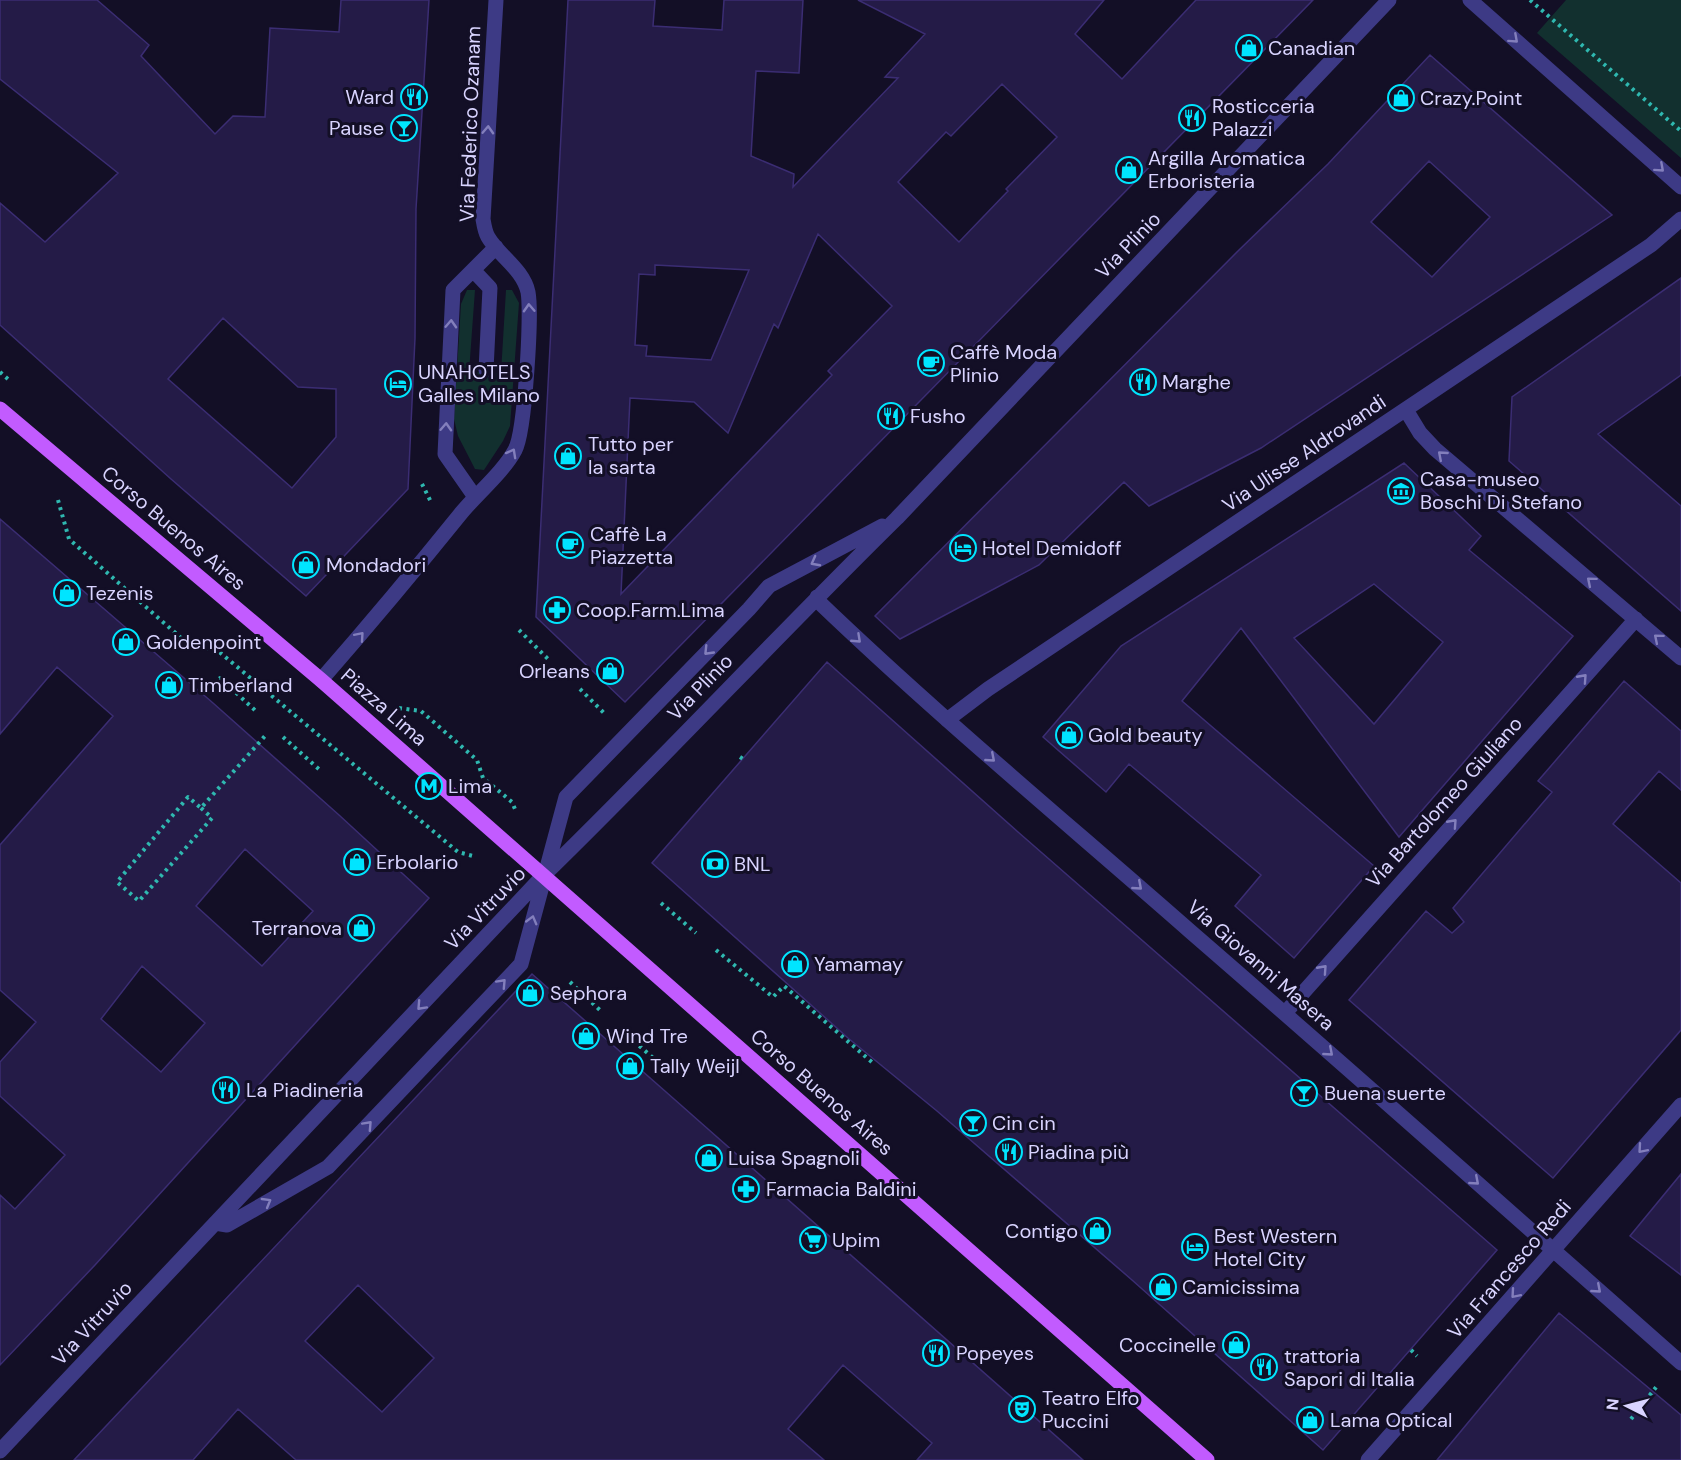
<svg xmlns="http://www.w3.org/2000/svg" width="1681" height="1460" font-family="'DM Sans',sans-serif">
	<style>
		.green { fill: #12302f }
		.building { fill: #241b47; stroke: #3b2d73; stroke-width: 1.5; fill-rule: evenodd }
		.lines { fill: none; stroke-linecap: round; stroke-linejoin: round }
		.path { stroke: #2fb8b0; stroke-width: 4; stroke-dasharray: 3 4.5; stroke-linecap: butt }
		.minor { stroke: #3d3a85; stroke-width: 15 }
		.major { stroke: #c25bff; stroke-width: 15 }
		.oneway { stroke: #837fbc }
		.labels { text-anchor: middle; stroke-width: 6; stroke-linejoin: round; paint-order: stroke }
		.poi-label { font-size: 20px; fill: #d9d4ff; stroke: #130f26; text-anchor: start }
		.street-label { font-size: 20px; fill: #d9d4ff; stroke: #130f26 }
	</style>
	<rect width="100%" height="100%" fill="#130f26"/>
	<path class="green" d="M1566,0h115v158l-144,-125z
		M467,290h8l-6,82 32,1 5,-83h6l7,13 -9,123 -7,15 -19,29 -9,-1 -17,-33 -4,-17 7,-115z"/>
	<path class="building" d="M0,0h97l52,45 -8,11 74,78 18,-18 32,1 5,-89 69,4 2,-32h88l-13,209 -1,129 -7,151 -102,107 -135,-117 -171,-154v-122l45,39 73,-69 -118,-94zM223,318l75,69 38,2v48l-44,51 -124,-109z
		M568,0h87l-2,26 69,4 2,-30h79l-4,73 -43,-2 -5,85 43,18 -1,13 105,-109 -13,-1 40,-43 -67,-34h246l-29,34 47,45 74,-79h117l-688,702 -89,-85zM1002,84l55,53 -51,52 2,2 -49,51 -61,-60 48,-50 5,4zM818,234l74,72 -64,65 4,4 -211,219 9,-196 64,4 34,31 46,-109 4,4zM655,265l94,5 -38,90 -65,-4 1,-10 -12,-1 4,-71 16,1z
		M1430,55l182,160 -351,233 -112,58 -25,-24 -85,83 -139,74 -25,-23 364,-366 89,-86zM1429,161l61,56 -58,60 -61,-55z
		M1681,278v97l-83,59 83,72v105l-172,-150 3,-64z
		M1404,463l77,73 -12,14 104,86 -174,201 -158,-209 -59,73 192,165 -80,92 -59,-52 26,-31 -132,-111 -23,28 -63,-55 78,-91zM1374,584l69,58 -69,82 -80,-86z
		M0,519l213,184 126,112 90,83 -334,367 -95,100v-170l15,14 50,-54 -65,-59v-34l36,-40 -36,-32v-145l113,-129 -56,-49 -57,67zM245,849l68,62 -51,55 -66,-60zM142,966l63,57 -44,49 -60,-53z
		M827,662l191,170 479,418 -174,200 -191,-170 -195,-169 -89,-73 -196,-175z
		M1624,681l57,50v59l-22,-19 -46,53 68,59v147l-128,148 -204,-178 77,-89 26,22 12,-11 -11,-14 99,-116 -14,-11z
		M532,974l142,125 409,361h-166l15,-17 -89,-78 -55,64 36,31h-528l-58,-51 -45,51h-119zM358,1285l76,73 -52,54 -77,-71z
		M1681,1174v101l-51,-39z
		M1559,1313l122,102v45h-244z"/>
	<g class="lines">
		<path class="path" d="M1530,0l151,131
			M0,372l8,7
			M422,484l9,18
			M58,500l11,39 120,106 28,5 241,202 15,4
			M519,630l29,29
			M580,689l25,25
			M210,690l10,-12 38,35
			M399,708l22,3 56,49 6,18 29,24 3,7
			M283,737l39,35
			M740,757l3,2
			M201,808l11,10 -73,83 -22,-19 71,-85 13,11 64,-72
			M661,903l35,30
			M716,950l57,47 11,-11 90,78
			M570,982l32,30
			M628,1036l32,28
			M1411,1350l6,6
			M1631,1419l26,-33"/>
		<path class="minor" d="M1470,0l211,187
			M473,270l17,18 -4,82
			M1406,410l14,23 15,16 246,209
			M475,497l-30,-43 8,-164 43,-43
			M817,597l3,6c119,114 247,220 371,329 164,142 327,287 490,431
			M321,680c48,-55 95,-111 141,-168 16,-19 42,-41 53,-62 10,-18 17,-136 13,-158 -5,-23 -29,-36 -40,-55 -3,-5 -4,-12 -5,-18l13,-219
			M947,720l41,-31 663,-444 30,-26
			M1285,1013l351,-394
			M215,1223l12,2 101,-58 193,-203 45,-167 183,-188 20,-23 113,-60
			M0,1451l543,-575c120,-117 234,-240 354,-358l492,-518
			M1368,1460l313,-355"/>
		<path class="major" d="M0,409l321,271 886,780"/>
	</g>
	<defs><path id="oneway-chevron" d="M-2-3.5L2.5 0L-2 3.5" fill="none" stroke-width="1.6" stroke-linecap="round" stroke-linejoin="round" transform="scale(1.5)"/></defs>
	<g class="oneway">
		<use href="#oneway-chevron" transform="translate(1514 39) rotate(42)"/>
		<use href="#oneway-chevron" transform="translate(488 130) rotate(-87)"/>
		<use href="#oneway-chevron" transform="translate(1660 168) rotate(42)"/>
		<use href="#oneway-chevron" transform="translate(529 308) rotate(-93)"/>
		<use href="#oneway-chevron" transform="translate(451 324) rotate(-87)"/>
		<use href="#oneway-chevron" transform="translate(446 427) rotate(-87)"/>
		<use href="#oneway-chevron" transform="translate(512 453) rotate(-61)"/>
		<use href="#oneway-chevron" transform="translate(1442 455) rotate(-139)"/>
		<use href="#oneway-chevron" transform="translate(815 562) rotate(152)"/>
		<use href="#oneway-chevron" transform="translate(1591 581) rotate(-140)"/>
		<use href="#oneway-chevron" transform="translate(360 636) rotate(-49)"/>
		<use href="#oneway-chevron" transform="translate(1658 638) rotate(-140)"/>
		<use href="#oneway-chevron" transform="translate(857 639) rotate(43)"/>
		<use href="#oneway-chevron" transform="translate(708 651) rotate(134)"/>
		<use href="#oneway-chevron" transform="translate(1583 678) rotate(-48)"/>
		<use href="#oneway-chevron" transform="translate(991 758) rotate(41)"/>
		<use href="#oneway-chevron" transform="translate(1453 823) rotate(-48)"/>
		<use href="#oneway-chevron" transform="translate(1138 886) rotate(41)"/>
		<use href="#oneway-chevron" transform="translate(532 920) rotate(-75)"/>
		<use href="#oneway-chevron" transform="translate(1323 969) rotate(-48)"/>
		<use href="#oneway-chevron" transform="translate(502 983) rotate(-47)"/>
		<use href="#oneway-chevron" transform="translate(421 1006) rotate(133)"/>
		<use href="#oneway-chevron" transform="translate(1329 1052) rotate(41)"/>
		<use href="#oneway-chevron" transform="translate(368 1125) rotate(-47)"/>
		<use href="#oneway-chevron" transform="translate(1642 1149) rotate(131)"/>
		<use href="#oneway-chevron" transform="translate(1475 1181) rotate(41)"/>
		<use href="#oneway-chevron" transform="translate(267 1202) rotate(-30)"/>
		<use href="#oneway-chevron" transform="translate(1597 1289) rotate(41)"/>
		<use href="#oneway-chevron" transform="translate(1515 1294) rotate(131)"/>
	</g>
	<defs>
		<symbol id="shop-ring" viewBox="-11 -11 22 22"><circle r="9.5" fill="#130f26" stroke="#00e5ff" stroke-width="1.5"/><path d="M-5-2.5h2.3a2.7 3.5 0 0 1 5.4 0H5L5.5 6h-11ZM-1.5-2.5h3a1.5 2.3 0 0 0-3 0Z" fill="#00e5ff"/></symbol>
		<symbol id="restaurant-ring" viewBox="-11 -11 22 22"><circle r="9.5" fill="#130f26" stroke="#00e5ff" stroke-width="1.5"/><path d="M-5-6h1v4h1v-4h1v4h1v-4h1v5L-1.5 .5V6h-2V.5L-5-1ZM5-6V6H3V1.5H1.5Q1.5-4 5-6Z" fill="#00e5ff"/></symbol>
		<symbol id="bar-ring" viewBox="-11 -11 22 22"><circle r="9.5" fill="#130f26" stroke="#00e5ff" stroke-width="1.5"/><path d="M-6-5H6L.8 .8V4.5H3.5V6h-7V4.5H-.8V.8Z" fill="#00e5ff"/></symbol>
		<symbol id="cafe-ring" viewBox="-11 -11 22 22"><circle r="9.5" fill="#130f26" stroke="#00e5ff" stroke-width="1.5"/><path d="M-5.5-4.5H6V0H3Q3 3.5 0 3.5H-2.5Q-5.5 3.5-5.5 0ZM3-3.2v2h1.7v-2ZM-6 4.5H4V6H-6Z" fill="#00e5ff"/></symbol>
		<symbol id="hotel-ring" viewBox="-11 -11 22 22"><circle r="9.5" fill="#130f26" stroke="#00e5ff" stroke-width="1.5"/><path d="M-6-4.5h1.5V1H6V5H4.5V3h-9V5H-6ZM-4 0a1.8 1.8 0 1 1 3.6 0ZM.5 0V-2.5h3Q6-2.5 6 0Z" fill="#00e5ff"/></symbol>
		<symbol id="museum-ring" viewBox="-11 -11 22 22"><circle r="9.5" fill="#130f26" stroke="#00e5ff" stroke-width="1.5"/><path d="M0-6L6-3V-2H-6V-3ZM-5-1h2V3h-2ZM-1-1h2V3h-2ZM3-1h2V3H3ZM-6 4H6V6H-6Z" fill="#00e5ff"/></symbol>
		<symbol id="pharmacy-ring" viewBox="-11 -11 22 22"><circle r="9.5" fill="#130f26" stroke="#00e5ff" stroke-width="1.5"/><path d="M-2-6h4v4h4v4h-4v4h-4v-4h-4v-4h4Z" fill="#00e5ff"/></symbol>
		<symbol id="metro-ring" viewBox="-11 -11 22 22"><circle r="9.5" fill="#130f26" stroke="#00e5ff" stroke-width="1.5"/><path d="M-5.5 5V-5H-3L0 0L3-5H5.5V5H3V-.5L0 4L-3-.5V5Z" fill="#00e5ff"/></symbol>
		<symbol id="bank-ring" viewBox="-11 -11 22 22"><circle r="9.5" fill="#130f26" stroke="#00e5ff" stroke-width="1.5"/><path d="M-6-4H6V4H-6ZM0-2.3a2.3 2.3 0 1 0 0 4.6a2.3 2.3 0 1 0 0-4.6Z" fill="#00e5ff"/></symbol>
		<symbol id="supermarket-ring" viewBox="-11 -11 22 22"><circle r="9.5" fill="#130f26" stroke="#00e5ff" stroke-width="1.5"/><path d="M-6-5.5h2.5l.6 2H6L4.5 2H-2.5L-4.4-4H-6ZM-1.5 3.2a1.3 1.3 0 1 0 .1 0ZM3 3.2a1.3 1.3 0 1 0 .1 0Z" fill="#00e5ff"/></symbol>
		<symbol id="theatre-ring" viewBox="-11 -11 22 22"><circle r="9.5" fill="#130f26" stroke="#00e5ff" stroke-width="1.5"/><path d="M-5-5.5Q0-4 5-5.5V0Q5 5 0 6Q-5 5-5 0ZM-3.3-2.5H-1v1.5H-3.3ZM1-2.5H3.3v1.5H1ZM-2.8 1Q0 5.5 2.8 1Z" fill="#00e5ff"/></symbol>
	</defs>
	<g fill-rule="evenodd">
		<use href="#shop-ring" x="1234" y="33" width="30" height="30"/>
		<use href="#restaurant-ring" x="399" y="82" width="30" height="30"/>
		<use href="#shop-ring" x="1386" y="83" width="30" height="30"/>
		<use href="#restaurant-ring" x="1177" y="103" width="30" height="30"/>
		<use href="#bar-ring" x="389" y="113" width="30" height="30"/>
		<use href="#shop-ring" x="1114" y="155" width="30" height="30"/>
		<use href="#cafe-ring" x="916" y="348" width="30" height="30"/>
		<use href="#restaurant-ring" x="1128" y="367" width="30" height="30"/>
		<use href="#hotel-ring" x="383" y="369" width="30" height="30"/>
		<use href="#restaurant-ring" x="876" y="401" width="30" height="30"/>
		<use href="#shop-ring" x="553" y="441" width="30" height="30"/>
		<use href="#museum-ring" x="1386" y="476" width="30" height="30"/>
		<use href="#cafe-ring" x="555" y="530" width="30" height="30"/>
		<use href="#hotel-ring" x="948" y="533" width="30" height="30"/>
		<use href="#shop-ring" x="291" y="550" width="30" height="30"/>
		<use href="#shop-ring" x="52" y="578" width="30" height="30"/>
		<use href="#pharmacy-ring" x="542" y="595" width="30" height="30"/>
		<use href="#shop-ring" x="111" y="627" width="30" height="30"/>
		<use href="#shop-ring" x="595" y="656" width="30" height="30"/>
		<use href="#shop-ring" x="154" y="670" width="30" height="30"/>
		<use href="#shop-ring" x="1054" y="720" width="30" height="30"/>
		<use href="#metro-ring" x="414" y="771" width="30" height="30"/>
		<use href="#shop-ring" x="342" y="847" width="30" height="30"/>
		<use href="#bank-ring" x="700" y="849" width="30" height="30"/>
		<use href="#shop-ring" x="346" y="913" width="30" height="30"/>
		<use href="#shop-ring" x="780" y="949" width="30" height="30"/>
		<use href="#shop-ring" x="515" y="978" width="30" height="30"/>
		<use href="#shop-ring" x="571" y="1021" width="30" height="30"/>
		<use href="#shop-ring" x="615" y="1051" width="30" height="30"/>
		<use href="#restaurant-ring" x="211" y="1075" width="30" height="30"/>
		<use href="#bar-ring" x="1289" y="1078" width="30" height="30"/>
		<use href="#bar-ring" x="958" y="1108" width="30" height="30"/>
		<use href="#restaurant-ring" x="994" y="1137" width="30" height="30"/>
		<use href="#shop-ring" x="694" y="1143" width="30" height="30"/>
		<use href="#pharmacy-ring" x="731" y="1174" width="30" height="30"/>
		<use href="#shop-ring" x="1082" y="1216" width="30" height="30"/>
		<use href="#supermarket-ring" x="798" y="1225" width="30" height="30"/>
		<use href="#hotel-ring" x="1180" y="1232" width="30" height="30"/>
		<use href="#shop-ring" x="1148" y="1272" width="30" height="30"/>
		<use href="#shop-ring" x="1221" y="1330" width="30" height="30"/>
		<use href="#restaurant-ring" x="921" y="1338" width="30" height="30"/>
		<use href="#restaurant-ring" x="1249" y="1352" width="30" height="30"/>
		<use href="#theatre-ring" x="1007" y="1394" width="30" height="30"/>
		<use href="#shop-ring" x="1295" y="1405" width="30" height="30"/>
	</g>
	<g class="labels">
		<g class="poi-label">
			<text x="1268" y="55">Canadian</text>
			<text x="394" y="104" text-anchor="end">Ward</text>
			<text x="1420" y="105">Crazy.Point</text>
			<text x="1212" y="113">Rosticceria<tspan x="1212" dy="23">Palazzi</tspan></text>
			<text x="384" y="135" text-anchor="end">Pause</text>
			<text x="1148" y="165">Argilla Aromatica<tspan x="1148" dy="23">Erboristeria</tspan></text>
			<text x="950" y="359">Caffè Moda<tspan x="950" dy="23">Plinio</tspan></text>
			<text x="418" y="379">UNAHOTELS<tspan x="418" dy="23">Galles Milano</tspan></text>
			<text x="1162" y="389">Marghe</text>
			<text x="910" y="423">Fusho</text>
			<text x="588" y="451">Tutto per<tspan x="588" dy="23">la sarta</tspan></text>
			<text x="1420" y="486">Casa-museo<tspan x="1420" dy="23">Boschi Di Stefano</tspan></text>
			<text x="590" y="541">Caffè La<tspan x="590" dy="23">Piazzetta</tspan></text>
			<text x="982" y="555">Hotel Demidoff</text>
			<text x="326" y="572">Mondadori</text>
			<text x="86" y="600">Tezenis</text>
			<text x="576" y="617">Coop.Farm.Lima</text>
			<text x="146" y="649">Goldenpoint</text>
			<text x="590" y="678" text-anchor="end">Orleans</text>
			<text x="188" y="692">Timberland</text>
			<text x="1088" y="742">Gold beauty</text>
			<text x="448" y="793">Lima</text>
			<text x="376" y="869">Erbolario</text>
			<text x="734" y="871">BNL</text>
			<text x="342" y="935" text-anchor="end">Terranova</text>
			<text x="814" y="971">Yamamay</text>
			<text x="550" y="1000">Sephora</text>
			<text x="606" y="1043">Wind Tre</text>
			<text x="650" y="1073">Tally Weijl</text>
			<text x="246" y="1097">La Piadineria</text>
			<text x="1324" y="1100">Buena suerte</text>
			<text x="992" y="1130">Cin cin</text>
			<text x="1028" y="1159">Piadina più</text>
			<text x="728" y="1165">Luisa Spagnoli</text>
			<text x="766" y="1196">Farmacia Baldini</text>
			<text x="1078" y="1238" text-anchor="end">Contigo</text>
			<text x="1214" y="1243">Best Western<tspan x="1214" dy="23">Hotel City</tspan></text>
			<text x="832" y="1247">Upim</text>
			<text x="1182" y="1294">Camicissima</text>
			<text x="1216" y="1352" text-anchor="end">Coccinelle</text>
			<text x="956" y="1360">Popeyes</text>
			<text x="1284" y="1363">trattoria<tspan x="1284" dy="23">Sapori di Italia</tspan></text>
			<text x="1042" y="1405">Teatro Elfo<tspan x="1042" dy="23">Puccini</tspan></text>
			<text x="1330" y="1427">Lama Optical</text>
		</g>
		<g class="street-label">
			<text transform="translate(470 124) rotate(-88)" y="7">Via Federico Ozanam</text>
			<text transform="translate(1128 245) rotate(-46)" y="7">Via Plinio</text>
			<text transform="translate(1304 453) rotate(-34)" y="7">Via Ulisse Aldrovandi</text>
			<text transform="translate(174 528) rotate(40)" y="7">Corso Buenos Aires</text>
			<text transform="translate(700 687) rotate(-46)" y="7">Via Plinio</text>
			<text transform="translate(384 707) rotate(41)" y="7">Piazza Lima</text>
			<text transform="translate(1444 802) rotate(-48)" y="7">Via Bartolomeo Giuliano</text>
			<text transform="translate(485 908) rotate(-46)" y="7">Via Vitruvio</text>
			<text transform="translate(1261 965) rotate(41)" y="7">Via Giovanni Masera</text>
			<text transform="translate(822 1092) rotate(41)" y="7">Corso Buenos Aires</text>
			<text transform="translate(1509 1269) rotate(-49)" y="7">Via Francesco Redi</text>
			<text transform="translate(92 1323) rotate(-47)" y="7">Via Vitruvio</text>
		</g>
	</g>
	<g transform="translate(1627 1406) rotate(276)" stroke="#130f26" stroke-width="4.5" paint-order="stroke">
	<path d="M0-4.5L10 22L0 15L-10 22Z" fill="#d9d4ff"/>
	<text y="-9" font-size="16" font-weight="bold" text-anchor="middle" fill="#d9d4ff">N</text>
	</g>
</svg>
